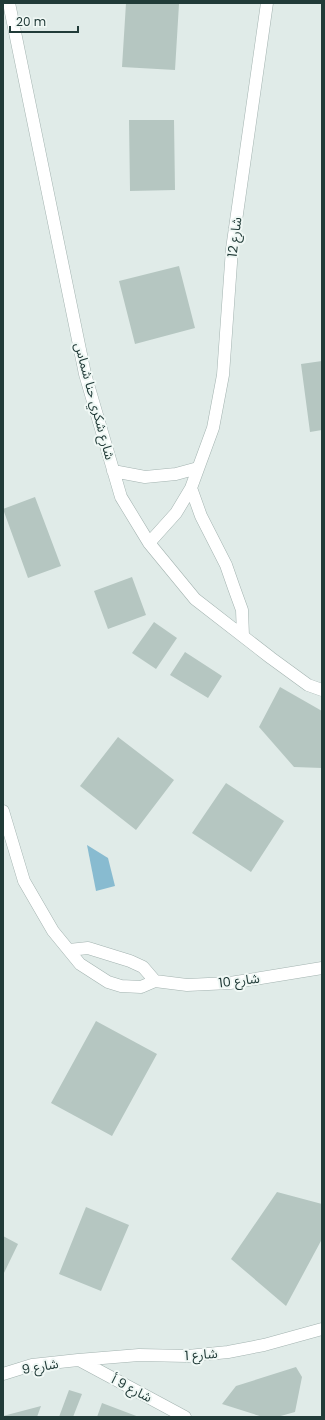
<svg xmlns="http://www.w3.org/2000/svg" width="325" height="1420" font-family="Poppins,'Noto Sans Arabic',sans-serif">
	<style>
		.water { fill: #88bbd0 }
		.building { fill: #b5c6c1 }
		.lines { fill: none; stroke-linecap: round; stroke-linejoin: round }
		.minor-casing { stroke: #a3b3b0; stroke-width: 13 }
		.minor { stroke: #fff; stroke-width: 12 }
		.labels { text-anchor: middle; stroke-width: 4; stroke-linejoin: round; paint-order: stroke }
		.street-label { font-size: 13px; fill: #213b38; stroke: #f0f8f5 }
	</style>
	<rect width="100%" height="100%" fill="#e0ebe8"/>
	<path class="water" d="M87,845l21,13 7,28 -19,5z"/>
	<path class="building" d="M126,3l53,1 -4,66 -53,-3z
		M129,120h45l1,70 -45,1z
		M179,266l16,62 -60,16 -16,-63z
		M322,361v69l-12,2 -9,-68z
		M35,497l26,69 -33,12 -25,-69z
		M132,577l14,38 -38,14 -14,-38z
		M154,622l23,16 -21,31 -24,-16z
		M185,652l37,24 -14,22 -38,-23z
		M280,687l42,24v57l-28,-1 -35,-40z
		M118,737l56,43 -38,50 -56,-44z
		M226,783l58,38 -33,51 -59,-39z
		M96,1021l61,33 -45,82 -61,-33z
		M277,1192l45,12v35l-36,67 -55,-47z
		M86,1207l43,18 -28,66 -42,-17z
		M3,1236l15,8 -15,31z
		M296,1367l6,10 -7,35 -18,5h-14l-41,-13 14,-18z
		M69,1390l13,4 -9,23h-14z
		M102,1403l37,14h-42z
		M41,1406l-4,11h-34v-1z"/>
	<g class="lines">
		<defs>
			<path id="minor" d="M9,3l76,371 36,123 28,46 46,56 76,59 37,27 14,5
				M113,471l32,6 31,-3 22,-6
				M191,488l10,28 25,49 8,23 8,22 1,26
				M149,543l27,-30 15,-25 22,-60 10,-53 9,-126 35,-246
				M3,811l21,70 29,50 27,33 28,18 13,4 20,1 14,-6 32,4 43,-2 92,-15
				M69,950l19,-2 42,13 13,6 12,14
				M79,1360l106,57
				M3,1374l29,-9 46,-5 61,-5 49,1 40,-4 36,-7 58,-16"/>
		</defs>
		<use href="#minor" class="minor-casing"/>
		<use href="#minor" class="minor"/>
	</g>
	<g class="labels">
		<g class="street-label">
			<text transform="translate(234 237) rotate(-83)" y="5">شارع 12</text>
			<text transform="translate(95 401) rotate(75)" y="5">شارع شكري حنا شماس</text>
			<text transform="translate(239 980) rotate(-7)" y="5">شارع 10</text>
			<text transform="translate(201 1354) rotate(-4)" y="5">شارع 1</text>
			<text transform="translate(40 1366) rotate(-10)" y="5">شارع 9</text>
			<text transform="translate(132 1388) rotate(28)" y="5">شارع 9 أ</text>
		</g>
	</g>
	<rect width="325" height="1420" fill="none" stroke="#213b38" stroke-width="8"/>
	<path d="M10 26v6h68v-6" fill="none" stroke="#213b38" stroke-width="2"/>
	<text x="16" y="26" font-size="12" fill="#213b38" stroke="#f0f8f5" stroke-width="3" paint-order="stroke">20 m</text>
</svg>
